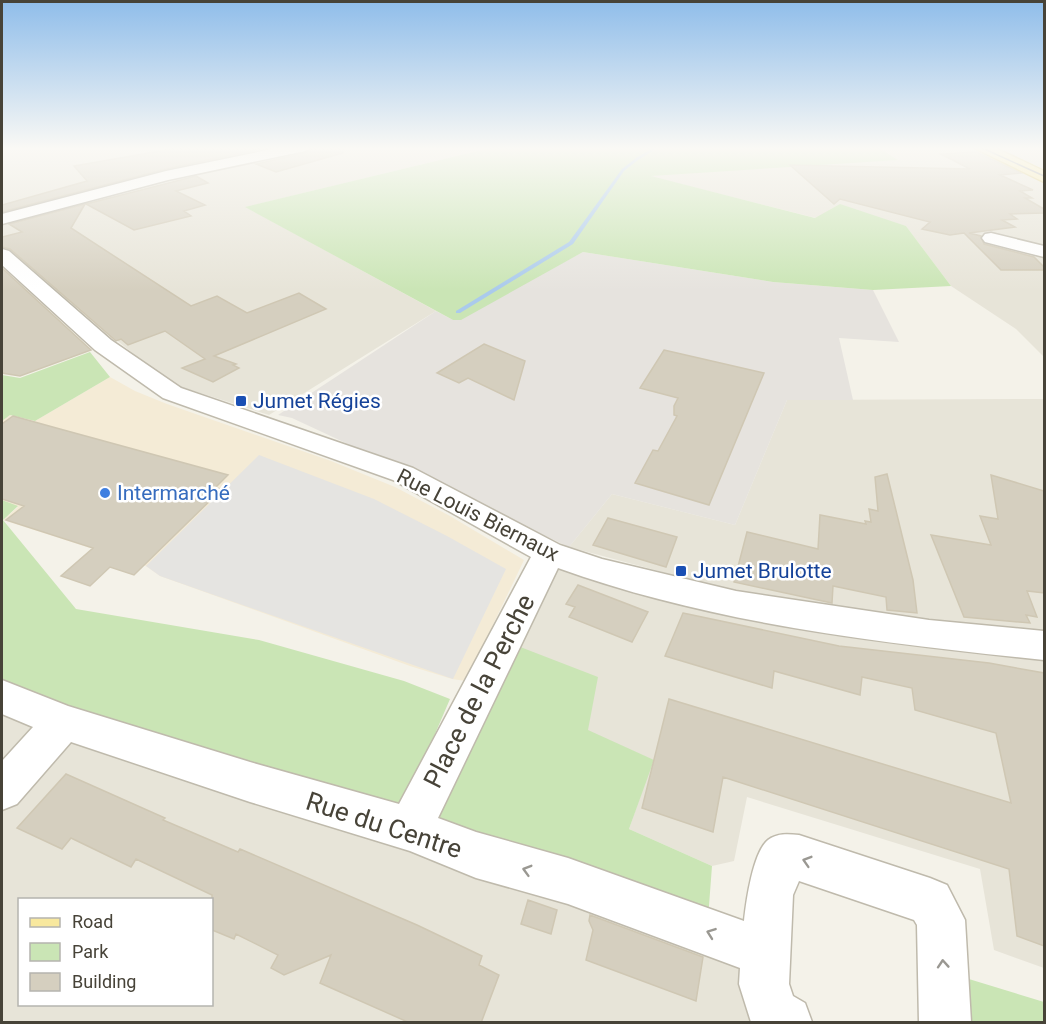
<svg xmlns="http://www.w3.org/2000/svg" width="1046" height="1024" font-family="Roboto,sans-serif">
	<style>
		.residential { fill: #e7e4d8; fill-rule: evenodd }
		.commercial { fill: #f4ebd6 }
		.industrial { fill: #e6e3de }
		.green { fill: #cae5b5 }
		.parking { fill: #e5e4e1 }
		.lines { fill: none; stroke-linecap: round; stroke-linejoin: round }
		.stream { fill: #aacaec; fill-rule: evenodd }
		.building { fill: #d5cfbf; stroke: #cfc7b3; stroke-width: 1.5 }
		.minor-casing { stroke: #bfbaac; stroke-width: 3 }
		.major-casing { stroke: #dcc86e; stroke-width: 3 }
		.minor { fill: #fff; fill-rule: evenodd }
		.major { fill: #f8e89e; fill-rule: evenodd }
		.tram { stroke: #979797; stroke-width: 1.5 }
		.oneway { stroke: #9a9892 }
		.transit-dot { fill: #1a4fb4; stroke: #fff; stroke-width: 2 }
		.shop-dot { fill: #3f7fe0; stroke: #fff; stroke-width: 2 }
		.labels { text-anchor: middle; stroke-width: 5; stroke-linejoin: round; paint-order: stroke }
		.transit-label { font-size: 21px; fill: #164399; stroke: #fff; text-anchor: start }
		.shop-label { font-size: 21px; fill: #366cbe; stroke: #fff; text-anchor: start }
		.street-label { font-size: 21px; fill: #474338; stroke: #fff }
		.near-street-label { font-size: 26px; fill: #474338; stroke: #fff }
	</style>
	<rect width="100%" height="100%" fill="#f4f2e9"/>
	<path class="residential" d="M2,147h492l-248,60 190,104 -167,104 -100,-32 -132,-108 -35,-25z
		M878,147h97l69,31v179l-28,-28 -65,-43 -45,-60 -90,-8 -168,-42 249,-17z
		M994,147h50v22z
		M1044,399v242l-318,-52 -157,-42 43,-53 123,31 52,-125z
		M549,553l400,83 95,8v324l-50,-18 -14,-81 -233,-72 -13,64 -22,5 -83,-37 24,-69 -65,-29 -83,-90z
		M2,697l62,25 691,234 1,42 15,24h-769zM20,900h192v104h-192z"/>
	<path class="commercial" d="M110,377l25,14 32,13 164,57 64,26 55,29 74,44 -58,121 -14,-2 -42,-13 -250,-90 -14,-10 -143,-46 15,-13 -16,-7v-32l4,-3 -4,-2v-42l8,-6 25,6z"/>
	<path class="industrial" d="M583,252l190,30 100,8 26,52 -60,-4 14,62h-66l-52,125 -123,-31 -43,53 -277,-129 -14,-3 158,-104 17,9z"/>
	<path class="green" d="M494,147h384l20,13 -247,16 164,42 25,-14 66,22 45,60 -78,4 -100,-8 -190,-30 -122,68h-8l-208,-113z
		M90,352l20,25 -75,44 -25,-6 -8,6v-46l18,3z
		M2,500l16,6 -15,14 73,89 183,31 145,41 46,18 -54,126 -332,-103 -62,-25z
		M505,641l93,36 -10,53 66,30 -25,69 83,37 -5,66 -297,-103z
		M959,976l85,26v20h-74l-8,-2z"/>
	<path class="parking" d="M259,455l115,44 73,37 59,33 -53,110 -293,-103 -14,-10z"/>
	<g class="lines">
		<path class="stream" d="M655,147h4l-21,13 -14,11 -51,73 -113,69h-4v-2l113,-69 53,-73 14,-11z"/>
	</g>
	<path class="building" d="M183,147h86l-103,22 -164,43v-7l85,-24 -13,-15z
		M314,147h29v6l-67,19 -20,-8 49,-11z
		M976,152l45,21 -21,2 33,15 -13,1 12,7h-7l19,11v4l-34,1 7,5 -15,1 13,7 -46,6 12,3 3,8 50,13 10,10v3h-43l-37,-37 -14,2 -28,-6 8,-7 -90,-23 -6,5 -44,-39 180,4 -29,-15z
		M196,176l12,7 -32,8 29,14 -21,6 7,5 -57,14 -48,-26z
		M85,204l-14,24 120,78 26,-10 30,17 52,-20 27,16 -112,47 22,8 -3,1 6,3 -26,14 -31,-14 23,-9 -40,-28 -37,14 -7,-6 -5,2 -106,-92 -8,-2v-10l20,-5 -13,-8z
		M2,268l89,82 -71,26 -18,-3z
		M484,344l41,17 -11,39 -46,-22 -9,5 -22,-10z
		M664,350l100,23 -55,132 -74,-22 18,-33 5,1 19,-35 -3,-1v-9l4,-8 -38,-10z
		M13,416l47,13 168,46 -13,13 7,1 -88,86 -24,-8 -20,19 -29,-10 32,-28 -87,-28 18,-14 -22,-7v-75z
		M887,474l26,106 4,33 -30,-3 -1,-13 -53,-11 -1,17 -98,-21 13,-50 71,17 2,-34 46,9 -1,-3 6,1 -2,-13 9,2 -3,-34z
		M991,475l53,16v102l-17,-2 10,26 -11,-2 4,8 -66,-6 -33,-82 60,10 -11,-29 18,3z
		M608,518l69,19 -11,30 -73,-22z
		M578,585l70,27 -16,30 -63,-25 6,-10 -9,-3z
		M683,613l156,33 150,17 55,10v273l-27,-10 -8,-67 -286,-92 -10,55 -71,-24 27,-109 342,104 -15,-70 -81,-23 -3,-22 -50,-11 -2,18 -86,-24 -2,17 -107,-32z
		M66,774l99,44 -2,2 75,32 2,-3 177,76 65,31 -3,9 20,10 -18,48h-71l-90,-40 11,-28 -47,20 -13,-7 7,-13 -42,-21 -2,5 -22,-9v-35l-76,-36 -5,8 -60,-29 -9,11 -45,-21z
		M528,900l29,10 -6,24 -30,-10z
		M590,915l113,42 -7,44 -110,-41 7,-30 -4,-9z"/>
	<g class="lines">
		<defs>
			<path id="minor" d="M282,147h30l-7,4 -137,29 -166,44v-10l164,-43z
				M991,233l53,13v11l-59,-15 -3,-4 3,-4z
				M2,249l7,2 102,89 70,48 232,80 147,77 42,14 134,32 193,29 115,11v29c-163,-17 -331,-36 -486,-92l-120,250 38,14 92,26 176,63c2,-19 9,-69 24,-81 9,-7 20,-6 31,-5l131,43 17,7 18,35 6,102h-52l-2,-97 -3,-5 -115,-39 -6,14 -4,89 4,12 12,7 7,19h-61l-12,-38 1,-16 -172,-64 -92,-26 -66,-27 -160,-49 -179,-60 -54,62 -15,6v-49l31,-34 -31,-13v-34l66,26 182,56 149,42 132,-247 -138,-77 -230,-82 -68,-48 -93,-85z"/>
			<path id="major" d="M972,147h21l51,24v11z"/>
		</defs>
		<use href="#minor" class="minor-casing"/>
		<use href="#major" class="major-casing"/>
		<use href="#minor" class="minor"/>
		<use href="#major" class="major"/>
		<path class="tram" d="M980,147l64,29"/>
	</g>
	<defs><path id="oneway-chevron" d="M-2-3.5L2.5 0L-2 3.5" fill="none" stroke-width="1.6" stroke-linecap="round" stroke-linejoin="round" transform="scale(1.5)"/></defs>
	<g class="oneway">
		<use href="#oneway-chevron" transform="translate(807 861) rotate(-163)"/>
		<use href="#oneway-chevron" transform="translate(527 870) rotate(-164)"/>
		<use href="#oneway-chevron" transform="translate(711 933) rotate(-160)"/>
		<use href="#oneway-chevron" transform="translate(943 964) rotate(-94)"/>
	</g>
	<linearGradient id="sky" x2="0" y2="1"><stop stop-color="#8fbdea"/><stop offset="0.51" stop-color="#faf9f5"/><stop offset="1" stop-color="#faf9f5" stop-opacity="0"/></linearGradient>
	<rect width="1046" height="291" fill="url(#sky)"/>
	<g class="transit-dot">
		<rect x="235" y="395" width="12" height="12" rx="3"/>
		<rect x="675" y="565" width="12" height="12" rx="3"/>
	</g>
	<circle class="shop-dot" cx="105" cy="493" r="6"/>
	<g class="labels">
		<g class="transit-label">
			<text x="253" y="408">Jumet Régies</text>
			<text x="693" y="578">Jumet Brulotte</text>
		</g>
		<g class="shop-label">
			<text x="117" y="500">Intermarché</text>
		</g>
		<g class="street-label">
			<text transform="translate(478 515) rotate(27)" y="7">Rue Louis Biernaux</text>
		</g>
		<g class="near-street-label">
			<text transform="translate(479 691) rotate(-63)" y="9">Place de la Perche</text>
			<text transform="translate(384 825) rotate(18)" y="9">Rue du Centre</text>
		</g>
	</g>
	<rect width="1046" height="1024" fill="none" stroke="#474338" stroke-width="6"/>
	<rect x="18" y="898" width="195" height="108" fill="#ffffff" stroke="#b5b4af" stroke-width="1.5"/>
	<rect x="30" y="918" width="30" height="9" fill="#f8e89e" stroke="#b5b4af" stroke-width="1.5"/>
	<text x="72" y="928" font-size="18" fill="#474338">Road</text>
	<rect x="30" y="943" width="30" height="18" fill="#cae5b5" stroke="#b5b4af" stroke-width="1.5"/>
	<text x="72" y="958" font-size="18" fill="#474338">Park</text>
	<rect x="30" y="973" width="30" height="18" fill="#d5cfbf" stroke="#b5b4af" stroke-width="1.5"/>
	<text x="72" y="988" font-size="18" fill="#474338">Building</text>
</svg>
